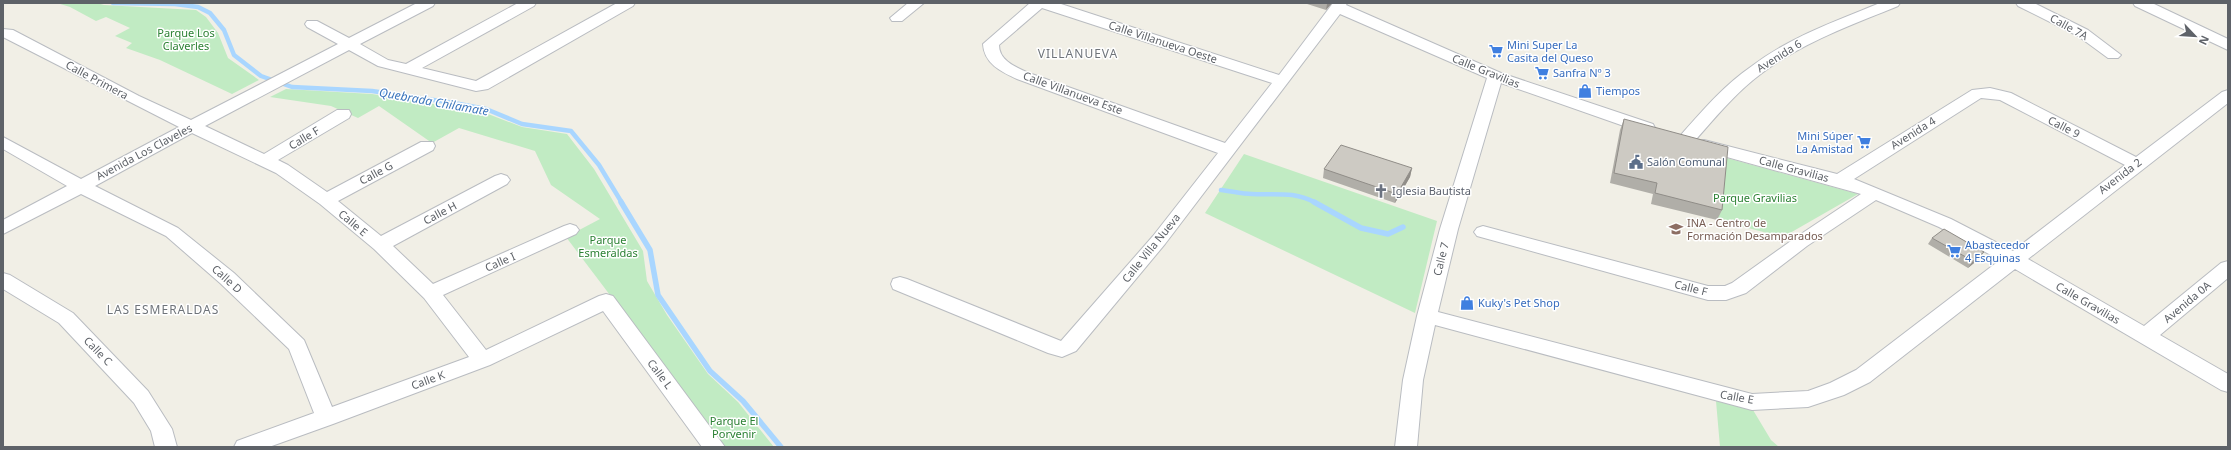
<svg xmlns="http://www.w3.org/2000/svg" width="2231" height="450" font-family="'Noto Sans',sans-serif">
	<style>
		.green { fill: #c1ebc3 }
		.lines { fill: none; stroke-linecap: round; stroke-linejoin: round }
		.stream-far1 { stroke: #a9d6ff; stroke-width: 4.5 }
		.stream { stroke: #a9d6ff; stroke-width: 5.5 }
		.minor-casing { stroke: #b9bcc1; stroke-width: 2 }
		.minor { fill: #fff; fill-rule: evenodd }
		.wall { fill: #b0aea8 }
		.shaded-wall { fill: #908d88 }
		.building { fill: #cdcac3; stroke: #908d88 }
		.labels { text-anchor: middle; stroke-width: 3; stroke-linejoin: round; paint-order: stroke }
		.street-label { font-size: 11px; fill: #5e6268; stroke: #fff }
		.park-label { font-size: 11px; fill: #2b8133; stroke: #fff }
		.shop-label { font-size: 11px; fill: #366cbe; stroke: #fff; text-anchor: start }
		.service-label { font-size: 11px; fill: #4e5e75; stroke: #fff; text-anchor: start }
		.worship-label { font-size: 11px; fill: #5b616d; stroke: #fff; text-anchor: start }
		.education-label { font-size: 11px; fill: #785e54; stroke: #fff; text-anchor: start }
		.neighbourhood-label { font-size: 12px; letter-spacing: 1px; fill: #6f747a; stroke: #fff }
		.water-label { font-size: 12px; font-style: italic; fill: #3a75bc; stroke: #fff }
	</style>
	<rect width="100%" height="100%" fill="#f1efe6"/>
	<path class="green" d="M57,3h40l7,2 92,5 10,7 12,16 10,25 31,22 -27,14 -72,-34 -34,-12 6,-5 -17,-7 15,-8 -24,-11 -10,4 -26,-14z
		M286,89l86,5 111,18 39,15 45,7 27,35 49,82 4,30 20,34 41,59 30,28 36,45h-49l-159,-210 34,-18 -49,-34 -16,-34 -76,-23 -27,15 -53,-37 -21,12 -27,-12 -61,-9z
		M1244,154l193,67 -22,92 -210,-100z
		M1723,157l135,37 -75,43 -66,-17z
		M1716,401l37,9 18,30 8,7h-59z"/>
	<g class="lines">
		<path class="stream-far1" d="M113,3l62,1 23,3 12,6 14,17 10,25 27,21 31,11 80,4 82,12 32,6 36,15 49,7 28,34 23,38
			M1221,190c10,1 21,4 31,4 24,1 42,-3 64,9"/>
		<path class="stream" d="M621,202l29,48 8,45 52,76 33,30 38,46
			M1314,202l47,26 27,6 15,-7"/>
		<defs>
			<path id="minor" d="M417,3h18l-2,3 -73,38 28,16 18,4 112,-61h18l-2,3 -112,62 54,13 141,-78h18l-2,3 -145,83 -12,2 -98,-25 -29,-16 -144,76 59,28 73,-44h12l2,4 -2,4 -71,42 10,5 39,27 94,-50h12l2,4 -2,4 -95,51 43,35 114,-60 6,-2 6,2 3,4 -3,4 -114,62 40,38 131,-58 6,-2 6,2 3,4 -3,4 -133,61 43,55 113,-54 7,-2 7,2 112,151h-23l-99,-136 -113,54 -157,59 -64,23h-35l3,-6 77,-28 -25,-64 -69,-66 -54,-47 -85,-42 -78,40v-14l64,-34 -64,-37v-12l78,42 98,-52 -176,-90v-8l10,1 126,66 52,24 147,-76 -31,-17 -2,-3 2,-3h10l32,17zM192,133l84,40 44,31 54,45 50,49 45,59 -137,50 -28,-67 -70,-67 -56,-45 -83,-42z
				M908,3h16l-22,18h-10l-2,-3z
				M1030,3h28l221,72 54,-72h14l-1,2 155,68 152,51 2,4 -2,4h-12l-140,-49 -43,146 -20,83 314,82 56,-3 22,-8 26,-13 144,-110 -61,-33 -63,-27 -69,46 -61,47 -20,7h-18l-231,-64 -3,-4 3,-4 6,-2 225,60h17l7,-3 63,-45 66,-44 -163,-45 -2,-4 2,-4 6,-1 133,34 135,-84 18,-2 21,5 125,64 86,-65 6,-2v13l-200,156 116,67 77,-63 7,-2v17l-68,57 68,39v18l-7,-2 -206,-121 -145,113 -26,13 -36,12 -56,3 -317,-85 -12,55 -6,67h-22l8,-67 14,-64 23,-87 47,-151 -147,-64 -175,230 -89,107 -14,6 -14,-4 -155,-64 -2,-5 2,-5 7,-2 7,2 154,62 92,-105 65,-83 -201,-74c-15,-7 -33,-15 -34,-35zM1042,8l230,75 -47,60 -196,-70c-13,-6 -30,-12 -30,-28zM1981,98l19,2 125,65 -112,86 -62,-32 -97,-40z
				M1880,3h20l-2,3c-46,19 -95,36 -136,67 -27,20 -48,46 -70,71h-12l-2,-4 2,-4c22,-25 44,-51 72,-70 38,-29 84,-45 128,-63z
				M2016,3h18l54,27 33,25 -3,3h-10l-30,-22 -60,-30z
				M2133,3h19l76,36v11l-93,-44z
				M3,273l7,2 63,38 75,78 24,38 5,18h-22l-4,-16 -17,-28 -75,-80 -56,-34z"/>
		</defs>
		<use href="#minor" class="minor-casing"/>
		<use href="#minor" class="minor"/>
	</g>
	<path class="wall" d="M1304,3h28l-6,7z
		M1624,119l98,91 -5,10 -66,-16 2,-10 -43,-11 10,-53z
		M1412,168l-2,9 -15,26 -72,-25 1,-9z
		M1932,238l48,20 -12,10 -40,-24z"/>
	<path class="shaded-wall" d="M1328,3h4l-6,7 1,-6z
		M1412,168l-2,9 -15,26 2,-9z
		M1984,252l-4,6 -12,10 5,-7z"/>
	<path class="building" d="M1624,119l104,28 -6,63 -67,-17 2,-10 -43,-10z
		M1341,145l71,23 -15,26 -73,-25z
		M1944,229l40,23 -11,9 -41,-23z"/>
	<defs>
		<symbol id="supermarket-bare" viewBox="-9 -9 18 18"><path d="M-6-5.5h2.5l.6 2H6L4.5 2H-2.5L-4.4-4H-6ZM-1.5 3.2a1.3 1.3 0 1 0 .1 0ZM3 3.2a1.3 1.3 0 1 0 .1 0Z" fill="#3f7fe0" stroke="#fff" stroke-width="2.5" paint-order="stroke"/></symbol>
		<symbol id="shop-bare" viewBox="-9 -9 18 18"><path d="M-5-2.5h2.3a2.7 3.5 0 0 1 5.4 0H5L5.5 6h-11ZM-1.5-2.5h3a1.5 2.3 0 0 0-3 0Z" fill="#3f7fe0" stroke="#fff" stroke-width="2.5" paint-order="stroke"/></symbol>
		<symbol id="civic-bare" viewBox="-9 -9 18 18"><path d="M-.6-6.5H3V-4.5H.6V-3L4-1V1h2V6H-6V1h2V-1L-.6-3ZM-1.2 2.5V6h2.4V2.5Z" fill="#5c6f8a" stroke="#fff" stroke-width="2.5" paint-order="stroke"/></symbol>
		<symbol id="church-bare" viewBox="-9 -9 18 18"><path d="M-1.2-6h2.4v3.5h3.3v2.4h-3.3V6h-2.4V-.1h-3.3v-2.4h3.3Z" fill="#6b7280" stroke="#fff" stroke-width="2.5" paint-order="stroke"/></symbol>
		<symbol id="university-bare" viewBox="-9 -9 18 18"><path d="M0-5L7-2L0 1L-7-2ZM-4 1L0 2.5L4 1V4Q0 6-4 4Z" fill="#8d6e63" stroke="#fff" stroke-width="2.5" paint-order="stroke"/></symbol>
	</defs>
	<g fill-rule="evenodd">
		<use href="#supermarket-bare" x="1486" y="41" width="20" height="20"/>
		<use href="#supermarket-bare" x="1532" y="63" width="20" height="20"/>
		<use href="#shop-bare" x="1575" y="81" width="20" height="20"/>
		<use href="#supermarket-bare" x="1854" y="132" width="20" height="20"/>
		<use href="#civic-bare" x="1626" y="152" width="20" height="20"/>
		<use href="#church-bare" x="1371" y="181" width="20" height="20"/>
		<use href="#university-bare" x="1666" y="219" width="20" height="20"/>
		<use href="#supermarket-bare" x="1944" y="241" width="20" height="20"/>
		<use href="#shop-bare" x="1457" y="293" width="20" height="20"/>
	</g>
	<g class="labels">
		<g class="street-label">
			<text transform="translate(2069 27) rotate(29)" y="4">Calle 7A</text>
			<text transform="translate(1163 42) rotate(18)" y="4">Calle Villanueva Oeste</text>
			<text transform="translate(1779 56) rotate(-32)" y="4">Avenida 6</text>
			<text transform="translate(1486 71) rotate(22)" y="4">Calle Gravilias</text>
			<text transform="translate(97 80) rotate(28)" y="4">Calle Primera</text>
			<text transform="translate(1073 93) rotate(20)" y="4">Calle Villanueva Este</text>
			<text transform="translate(2064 127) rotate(27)" y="4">Calle 9</text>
			<text transform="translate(1913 133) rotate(-32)" y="4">Avenida 4</text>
			<text transform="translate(304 138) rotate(-31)" y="4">Calle F</text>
			<text transform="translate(144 152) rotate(-28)" y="4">Avenida Los Claveles</text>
			<text transform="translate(1794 169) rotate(15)" y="4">Calle Gravilias</text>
			<text transform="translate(376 173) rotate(-28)" y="4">Calle G</text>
			<text transform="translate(2120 176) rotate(-37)" y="4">Avenida 2</text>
			<text transform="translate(440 213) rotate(-28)" y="4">Calle H</text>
			<text transform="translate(353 223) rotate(40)" y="4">Calle E</text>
			<text transform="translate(1151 248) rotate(-51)" y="4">Calle Villa Nueva</text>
			<text transform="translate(1441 259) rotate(-76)" y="4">Calle 7</text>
			<text transform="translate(500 262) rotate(-24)" y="4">Calle I</text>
			<text transform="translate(227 279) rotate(42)" y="4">Calle D</text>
			<text transform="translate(1691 288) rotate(14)" y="4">Calle F</text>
			<text transform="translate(2187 302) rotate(-40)" y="4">Avenida 0A</text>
			<text transform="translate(2088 303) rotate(30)" y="4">Calle Gravilias</text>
			<text transform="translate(98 351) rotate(46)" y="4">Calle C</text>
			<text transform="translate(660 374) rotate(53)" y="4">Calle L</text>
			<text transform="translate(428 380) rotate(-20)" y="4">Calle K</text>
			<text transform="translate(1737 397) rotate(10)" y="4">Calle E</text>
		</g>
		<g class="park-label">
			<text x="186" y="37">Parque Los<tspan x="186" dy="13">Claverles</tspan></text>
			<text x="1755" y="202">Parque Gravilias</text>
			<text x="608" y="244">Parque<tspan x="608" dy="13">Esmeraldas</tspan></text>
			<text x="734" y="425">Parque El<tspan x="734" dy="13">Porvenir</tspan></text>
		</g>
		<g class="shop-label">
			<text x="1507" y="49">Mini Super La<tspan x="1507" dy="13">Casita del Queso</tspan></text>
			<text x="1553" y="77">Sanfra Nº 3</text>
			<text x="1596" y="95">Tiempos</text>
			<text x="1853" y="140" text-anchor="end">Mini Súper<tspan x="1853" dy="13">La Amistad</tspan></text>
			<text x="1965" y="249">Abastecedor<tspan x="1965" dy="13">4 Esquinas</tspan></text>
			<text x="1478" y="307">Kuky's Pet Shop</text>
		</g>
		<g class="service-label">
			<text x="1647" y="166">Salón Comunal</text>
		</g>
		<g class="worship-label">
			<text x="1392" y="195">Iglesia Bautista</text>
		</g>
		<g class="education-label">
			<text x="1687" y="227">INA - Centro de<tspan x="1687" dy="13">Formación Desamparados</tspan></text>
		</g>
		<g class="neighbourhood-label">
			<text x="1078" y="58">VILLANUEVA</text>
			<text x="163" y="314">LAS ESMERALDAS</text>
		</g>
		<g class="water-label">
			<text transform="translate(434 102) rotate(10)" y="4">Quebrada Chilamate</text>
		</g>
	</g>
	<rect width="2231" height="450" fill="none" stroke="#5e6268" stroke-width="8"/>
	<g transform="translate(2195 36) rotate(115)" stroke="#ffffff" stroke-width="3" paint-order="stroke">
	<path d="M0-3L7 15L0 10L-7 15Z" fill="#5e6268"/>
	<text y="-6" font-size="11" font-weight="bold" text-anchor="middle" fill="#5e6268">N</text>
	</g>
</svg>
